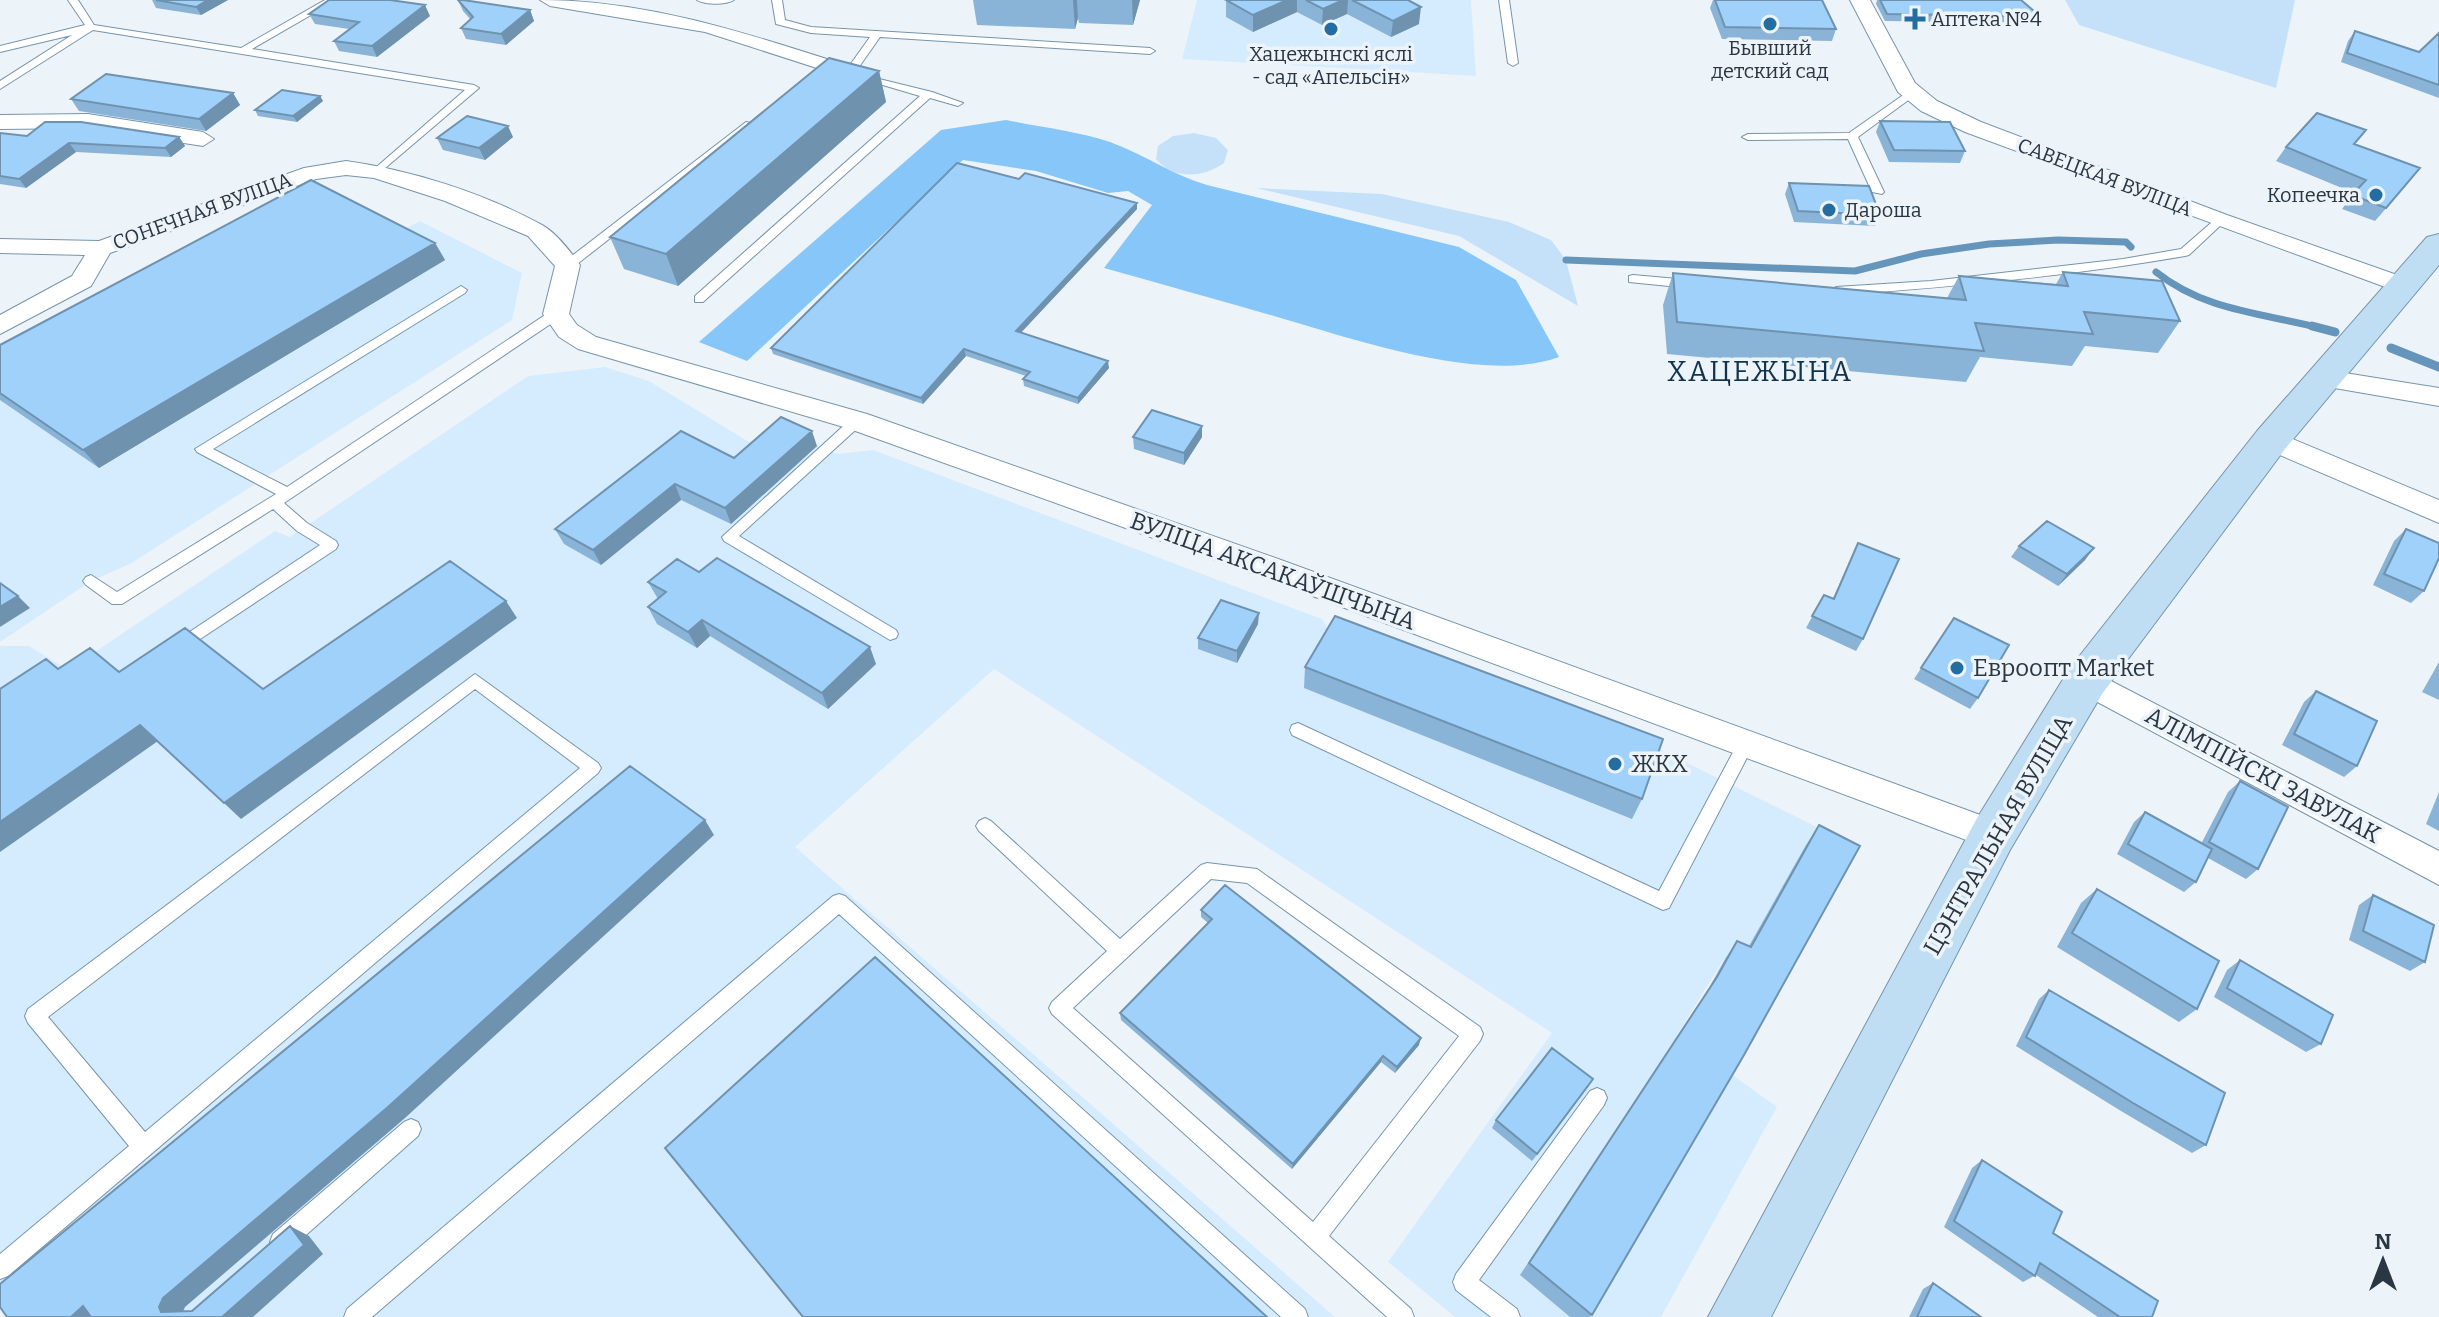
<svg xmlns="http://www.w3.org/2000/svg" width="2439" height="1317" font-family="Bitter,serif">
	<style>
		.built { fill: #d5ecff }
		.green { fill: #c5e1f9 }
		.forest { fill: #86c6f8 }
		.lines { fill: none; stroke-linecap: round; stroke-linejoin: round }
		.stream-far1 { stroke: #6695bc; stroke-width: 7 }
		.stream { stroke: #6695bc; stroke-width: 9 }
		.lane-casing { stroke: #7694ac; stroke-width: 2 }
		.street-casing { stroke: #7694ac; stroke-width: 2 }
		.secondary-casing { stroke: #7694ac; stroke-width: 2 }
		.lane { fill: #fff; fill-rule: evenodd }
		.street { fill: #fff; fill-rule: evenodd }
		.secondary { fill: #bfdef3; fill-rule: evenodd }
		.wall { fill: #89b4d7 }
		.shaded-wall { fill: #6f92af }
		.building { fill: #9fd1fa; stroke: #6f92af; stroke-width: 2 }
		.poi-dot { fill: #236da0; stroke: #edf4f9; stroke-width: 3 }
		.labels { text-anchor: middle; stroke-width: 7; stroke-linejoin: round; paint-order: stroke }
		.far-poi-label { font-size: 20px; fill: #2a3641; stroke: #edf4f9; text-anchor: start }
		.far-street-label { font-size: 20px; fill: #2a3641; stroke: #edf4f9 }
		.street-label { font-size: 24px; fill: #2a3641; stroke: #edf4f9 }
		.poi-label { font-size: 24px; fill: #2a3641; stroke: #edf4f9; text-anchor: start }
		.quarter-label { font-size: 28px; letter-spacing: 2px; fill: #11334c; stroke: #edf4f9 }
	</style>
	<rect width="100%" height="100%" fill="#edf4f9"/>
	<path class="built" d="M1197,0h274l5,76 -294,-17z
		M420,221l102,52 -10,47 -382,244 -39,17 -91,61v-280l401,-131z
		M605,367l44,14 115,70 22,-20 51,23 36,-4 449,169 11,18 326,112 190,94 -110,123 -15,-7 -47,76 100,72 -116,210h-206l-67,-55 164,-229 -558,-364 -199,178 540,470h-1321l-14,-20v-651h29l39,24 207,-139 15,6 238,-161z"/>
	<path class="green" d="M2065,0h230l-19,88 -197,-63z
		M1194,133l22,5 12,12 -4,13c-20,15 -51,17 -68,-4l2,-13 15,-10z
		M1256,188l126,6 127,28 42,18 15,20 12,46 -119,-70z"/>
	<path class="forest" d="M1006,120c34,7 71,11 104,22 34,12 62,33 97,43l252,62 57,33 43,77c-77,28 -208,-19 -285,-41 -56,-16 -113,-32 -170,-48l48,-63 -24,-14 -20,2 -72,-22 -73,-11 -216,201 -48,-19 242,-212z"/>
	<g class="lines">
		<path class="stream-far1" d="M1566,260l289,11 66,-17 68,-10 69,-4 68,2 5,5
			M2156,272c49,39 106,41 164,56"/>
		<path class="stream" d="M2312,326l23,6
			M2391,348l48,19"/>
		<defs>
			<path id="lane" d="M68,0h10l16,25 147,23 84,-48h12l-85,49 222,36 5,3 -102,87 -4,-1v-4l92,-80 -372,-60 -93,59v-8l72,-46 -72,17v-6l85,-21z
				M697,0h37c-8,5 -29,5 -37,0z
				M772,0h10l3,20 26,7 339,21 5,3 -5,3 -270,-17 -26,37 -4,1 -5,-3 25,-35 -59,-4 -35,-9z
				M1499,0h10l9,63 -5,3 -5,-3z
				M859,74l73,18 31,11 -5,3 -28,-8 -227,204h-8v-6l225,-200 -61,-18z
				M1909,91l9,2 -60,44 26,55 -2,2 -10,-2 -24,-53 -100,1 -6,-3 6,-3 101,-1z
				M746,122l10,2 -184,144h-8v-6z
				M2219,216l4,1v6l-34,32 -4,1c-115,20 -232,31 -349,39l-6,-4 6,-4 95,-6 192,-22 58,-10z
				M1633,275l56,5 6,4 -6,4 -60,-6v-6z
				M461,286l6,4 -2,3 -252,156 74,38 264,-176h10v6l-277,186 23,20 29,18 2,4 -2,4 -157,104 -6,-2 -2,-4 2,-4 147,-98 -23,-14 -24,-22 -151,95h-10l-26,-19 -3,-4 3,-4 5,-2 26,17 159,-98 -79,-42 -2,-3z
				M857,416l5,2 2,3 -2,3 -123,112 157,94 2,4 -2,4 -6,2 -166,-99 -2,-4 130,-119z
				M475,674l123,89 3,5 -3,5 -590,503 -8,3v-25l129,-108 -101,-123 -3,-7 3,-7zM475,689l105,79 -435,364 -97,-115z
				M1298,723l361,168 80,-150 6,-2 6,2 2,5 -84,162 -6,2 -371,-175 -2,-5 2,-5z
				M985,818l6,3 129,118 81,-74 6,-2 50,6 223,158 3,7 -3,7 -151,195 82,73 3,8h-27l-335,-303 -3,-6 3,-6 55,-51 -128,-120 -3,-5 3,-5zM1211,879l36,4 212,153 -146,186 -240,-214z
				M839,894l6,2 460,413 3,8h-27l-442,-403 -467,403h-28l3,-8 486,-413z
				M1597,1088l7,3 3,7 -3,7 -125,175 38,29 3,8h-29l-35,-27 -3,-8 3,-8 134,-183z
				M411,1119l7,3 3,7 -3,7 -129,114 -8,3 -8,-3 -3,-8 3,-8 131,-112z"/>
			<path id="street" d="M540,0c102,0 197,30 293,61l3,4 -10,6 -121,-39 -155,-26z
				M1850,0h20l45,83 22,18 44,21 246,93 187,66 4,5 -13,8 -9,-3 -431,-159 -44,-21 -23,-19z
				M88,114l115,18 11,7 -11,7 -115,-18 -88,1v-14z
				M346,161c65,9 138,32 196,64 13,7 29,27 38,40l-11,49 8,11 19,12 271,77 414,146 724,264 6,11 -6,11 -12,4 -734,-274 -412,-148 -269,-79 -19,-12 -16,-23 12,-48 -27,-30 -83,-35 -71,-23 -28,-3 -30,4 -206,74 -19,33 -91,48v-19l72,-39 13,-21 -85,-2v-14l99,2 205,-73z
				M2326,370l113,18v18l-122,-21 -4,-6 4,-6z
				M2271,430l168,70v23l-178,-76 -4,-7 4,-7z
				M2086,668l353,183v34l-364,-195 -5,-9 5,-9z"/>
			<path id="secondary" d="M2439,234v31l-154,184 -183,245 -92,156 -239,467h-63l268,-497 94,-152 187,-237 170,-194z"/>
		</defs>
		<use href="#lane" class="lane-casing"/>
		<use href="#street" class="street-casing"/>
		<use href="#secondary" class="secondary-casing"/>
		<use href="#lane" class="lane"/>
		<use href="#street" class="street"/>
		<use href="#secondary" class="secondary"/>
	</g>
	<path class="wall" d="M152,0h76l-27,15 -45,-7z
		M458,0l72,10 4,11 -28,24 -40,-6 -5,-11 9,-9 -7,-8z
		M973,0h167l-7,25 -54,-2 -1,-5 -3,11 -98,-4z
		M1226,0h184l-1,1 10,23 -28,13 -44,-23 -25,11 -25,-13 -44,20 -27,-15z
		M1713,0h109l14,29 -4,12 -110,-2 -12,-31z
		M1877,0h144l19,16 -3,7 -152,-2 -9,-17z
		M309,14l121,2 -53,41 -38,-6 -5,-10 15,-12 -34,-5z
		M2355,31l64,21 20,-19v65l-98,-36 7,-21z
		M879,71l7,31 -208,184 -54,-17 -14,-32z
		M233,93l7,12 -34,26 -127,-20 -8,-12z
		M320,96l3,5 -26,21 -39,-6 -3,-6z
		M1880,121l85,30 -5,12 -71,-1 -13,-30z
		M0,133l27,3 152,1 6,9 -14,11 -95,-5 -50,36 -26,-4z
		M513,137l-28,23 -42,-10 -6,-12z
		M2355,144l54,38 -34,39 -33,-12 12,-16 -78,-32 10,-14z
		M1019,179l118,24v6l-116,123 88,36 -31,36 -54,-18 -1,-7 3,-3 -60,-20 -43,48 -150,-50 -2,-6z
		M1789,183l91,32 -5,11 -81,-4 -9,-28z
		M435,243l10,17 -346,208 -99,-68v-55z
		M2063,272l117,49 -22,32 -73,-7 -13,20 -92,-9 -14,25 -299,-28 -4,-49 10,-32 274,25 12,-22 97,8z
		M1202,426v11l-18,28 -50,-16 -1,-12z
		M817,446l-86,78 -50,-24 -80,65 -37,-21 -9,-15 179,-71z
		M2406,529l18,62 -13,12 -38,-18 21,-44z
		M1858,543l5,96 -7,12 -50,-23 18,-33 9,3z
		M2019,546l66,14 -27,26 -47,-29z
		M699,572l177,92 -48,45 -118,-73 -13,12 -40,-24 -9,-17 10,-8 -10,-17z
		M1954,618l24,80 -8,11 -56,-30z
		M1258,624l-21,39 -39,-14v-11z
		M2439,662v38l-17,-8z
		M1305,667l337,132 -10,20 -328,-131z
		M2316,691l41,75 -13,11 -62,-32 22,-43z
		M2240,781l18,88 -12,10 -38,-21 -12,24 -12,10 -67,-38 17,-32 11,-10 56,32 27,-52z
		M2439,792v39l-13,-7z
		M1819,825l-227,490 -2,2h-20l-50,-42 185,-280 20,-36 12,-18 12,5 57,-101z
		M2097,889l100,120 -18,13 -122,-75 24,-44z
		M2373,895l52,67 -15,9 -61,-31 10,-35z
		M1201,910l218,135 -24,28 -14,-11 -89,107 -171,-149 -1,-7 88,-90 -7,-6z
		M2240,960l81,84 -15,8 -92,-55 13,-27z
		M2049,990l157,155 -14,8 -71,-42 -105,-65 23,-47z
		M1593,1079l-61,82 -40,-33 4,-8z
		M1982,1160l71,73 99,84h-54l-62,-42 -13,7 -79,-55 28,-59z
		M1933,1283l48,34h-72l14,-28z"/>
	<path class="shaded-wall" d="M208,0h20l-27,15 -5,-8z
		M1073,0h4l1,18 -3,11z
		M1132,0h8l-7,25z
		M1287,0h10v12l-44,20v-17z
		M1343,0h5l-1,14 -25,11 1,-16z
		M425,5l5,11 -53,41 -5,-11z
		M1421,7l-2,17 -28,13 2,-16z
		M530,10l4,11 -28,24 -5,-11z
		M879,71l7,31 -208,184 -12,-32z
		M233,93l7,12 -34,26 -7,-12z
		M320,96l3,5 -26,21 -4,-6z
		M508,126l5,11 -28,23 -6,-12z
		M179,137l6,9 -14,11 -6,-9z
		M69,143l7,9 -50,36 -7,-9z
		M1137,203v6l-120,128 -1,-6z
		M435,243l10,17 -346,208 -16,-18z
		M964,349l2,7 -43,48 -2,-6z
		M1108,361l1,7 -31,36v-6z
		M1202,426v11l-18,28v-12z
		M812,431l5,15 -86,78 -6,-16z
		M675,484l6,16 -80,65 -8,-15z
		M2094,548l-9,12 -27,26 9,-12z
		M18,596l12,12 -30,19v-20z
		M506,601l11,17 -276,201 -17,-16z
		M1259,613l-1,11 -21,39v-12z
		M702,620l8,16 -13,12 -9,-16z
		M870,647l6,17 -48,45 -6,-16z
		M140,725l18,16 -158,111v-30z
		M705,820l9,15 -309,283 -220,189 -4,9 -20,-4 -2,-5 4,-9z
		M1421,1038l-2,7 -24,28 2,-6z
		M1383,1056l-2,6 -89,107 1,-5z
		M1593,1079l-5,8 -56,74 5,-7z
		M290,1226l19,10 14,18 -70,63h-31z
		M83,1306l22,11h-34z"/>
	<path class="building" d="M156,0h52l-12,7z
		M329,0h61l35,5 -53,41 -38,-5 25,-19 -50,-8z
		M458,0h5l67,10 -29,24 -40,-6 12,-11z
		M1226,0h61l-34,15z
		M1306,0h37l-20,9z
		M1352,0h56l13,7 -28,14z
		M1715,0h107l14,29 -111,-2z
		M1880,0h141l19,16 -153,-2z
		M2355,31l64,21 20,-19v52l-92,-32z
		M829,58l50,13 -213,183 -56,-17z
		M106,74l127,19 -34,26 -128,-20z
		M282,90l38,6 -27,20 -38,-6z
		M2317,113l49,17 -12,14 66,24 -34,40 -34,-13 14,-15 -80,-33z
		M467,116l41,10 -29,22 -42,-10z
		M1880,121l70,1 15,29 -71,-1z
		M45,122h36l98,15 -14,11 -96,-5 -50,36 -19,-3v-43l27,3z
		M957,163l62,16 6,-6 112,30 -121,128 92,30 -30,37 -55,-19 7,-7 -66,-23 -43,49 -150,-50z
		M311,180l124,63 -352,207 -83,-57v-48z
		M1789,183l80,3 11,29 -82,-4z
		M2063,272l99,9 18,40 -96,-9 9,22 -118,-11 9,28 -307,-29 -4,-49 293,27 -7,-24 109,10z
		M1152,410l50,16 -18,27 -51,-16z
		M781,417l31,14 -87,77 -50,-24 -82,66 -38,-21 126,-98 53,27z
		M2047,521l47,27 -27,26 -48,-28z
		M2406,529l33,14v15l-15,33 -40,-17z
		M1858,543l41,16 -36,80 -51,-23 12,-21 10,4z
		M717,558l153,89 -48,46 -120,-73 -14,12 -40,-25 18,-15 -18,-10 29,-23 22,13z
		M450,561l56,40 -282,202 -84,-78 -140,97v-133l46,-30 12,10 32,-21 29,24 66,-44 78,61z
		M0,583l18,13 -18,11z
		M1221,600l38,13 -22,38 -39,-13z
		M1335,616l328,123 -21,60 -337,-132z
		M1954,618l55,27 -31,53 -57,-30z
		M2316,691l61,30 -20,45 -63,-32z
		M630,766l75,54 -317,287 -225,191 -4,9 2,5 31,-1 98,-85 14,19 -82,72h-131l-8,-11 -12,11h-64l-7,-10v-23z
		M2240,781l48,26 -30,62 -49,-27z
		M2145,812l67,37 -16,33 -68,-38z
		M1819,825l41,21 -116,209 -152,260 -63,-52 188,-286 20,-36 14,6z
		M1225,885l196,153 -24,29 -14,-11 -90,108 -173,-151 92,-94 -11,-9z
		M2097,889l122,72 -22,48 -125,-76z
		M2373,895l61,30 -9,37 -62,-31z
		M875,957l392,360h-464l-138,-169z
		M2240,960l93,55 -12,29 -94,-56z
		M2049,990l176,103 -19,52 -73,-42 -107,-66z
		M1552,1048l41,31 -56,75 -41,-34z
		M1982,1160l80,52 -9,21 105,68 -6,16h-32l-80,-54 -5,13 -81,-55z
		M1933,1283l48,34h-64z"/>
	<g class="poi-dot">
		<path d="M1911 7h8v8h8v8h-8v8h-8v-8h-8v-8h8z"/>
		<circle cx="1770" cy="24" r="8"/>
		<circle cx="1331" cy="29" r="8"/>
		<circle cx="2376" cy="195" r="8"/>
		<circle cx="1829" cy="210" r="8"/>
		<circle cx="1957" cy="668" r="8"/>
		<circle cx="1615" cy="764" r="8"/>
	</g>
	<g class="labels">
		<g class="far-poi-label">
			<text x="1931" y="26">Аптека №4</text>
			<text x="1770" y="55" text-anchor="middle">Бывший<tspan x="1770" dy="23">детский сад</tspan></text>
			<text x="1331" y="61" text-anchor="middle">Хацежынскі яслі<tspan x="1331" dy="23">- сад «Апельсін»</tspan></text>
			<text x="2360" y="202" text-anchor="end">Копеечка</text>
			<text x="1845" y="217">Дароша</text>
		</g>
		<g class="far-street-label">
			<text transform="translate(2105 177) rotate(21)" y="7">САВЕЦКАЯ ВУЛІЦА</text>
			<text transform="translate(202 211) rotate(-20)" y="7">СОНЕЧНАЯ ВУЛІЦА</text>
		</g>
		<g class="street-label">
			<text transform="translate(1273 571) rotate(20)" y="8">ВУЛІЦА АКСАКАЎШЧЫНА</text>
			<text transform="translate(2263 775) rotate(28)" y="8">АЛІМПІЙСКІ ЗАВУЛАК</text>
			<text transform="translate(1998 835) rotate(-60)" y="8">ЦЭНТРАЛЬНАЯ ВУЛІЦА</text>
		</g>
		<g class="poi-label">
			<text x="1973" y="676">Евроопт Market</text>
			<text x="1631" y="772">ЖКХ</text>
		</g>
		<g class="quarter-label">
			<text x="1760" y="381">ХАЦЕЖЫНА</text>
		</g>
	</g>
	<g transform="translate(2383 1261)" stroke="#edf4f9" stroke-width="6" paint-order="stroke">
	<path d="M0-6L14 30L0 20L-14 30Z" fill="#2a3641"/>
	<text y="-12" font-size="22" font-weight="bold" text-anchor="middle" fill="#2a3641">N</text>
	</g>
</svg>
